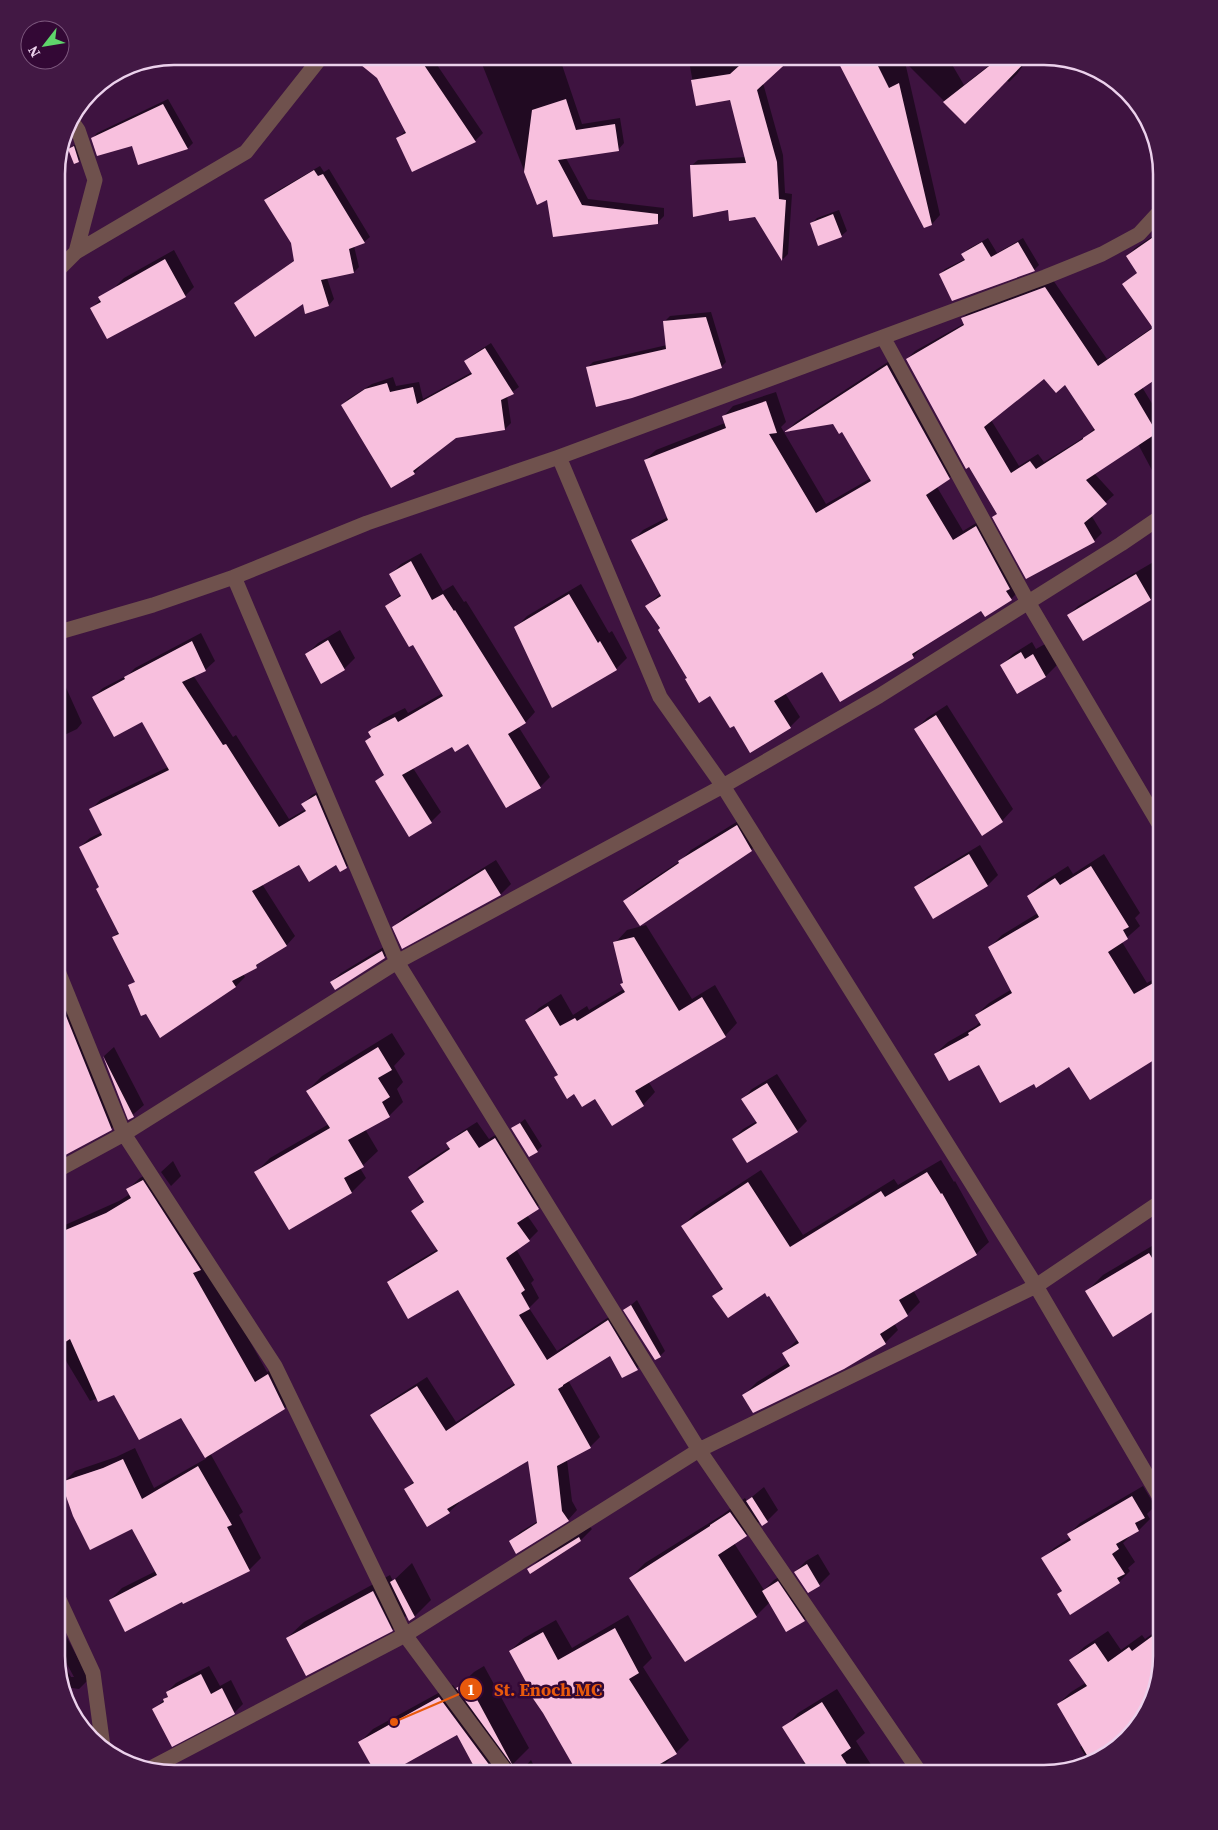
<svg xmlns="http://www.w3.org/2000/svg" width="1218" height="1830" font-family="'Source Serif 4',serif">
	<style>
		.shadow { fill: #0007; fill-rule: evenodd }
		.building { fill: #f8c0de; fill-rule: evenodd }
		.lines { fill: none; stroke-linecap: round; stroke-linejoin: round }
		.minor { stroke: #6f514d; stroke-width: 15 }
		.rim { fill: none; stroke: #ecd1ec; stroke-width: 2.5 }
		.leader { fill: none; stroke: #e8590c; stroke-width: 2 }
		.callout-dot { fill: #e8590c; stroke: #330835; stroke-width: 2 }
		.mark-label { font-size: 15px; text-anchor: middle; font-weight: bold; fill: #fff }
		.callout-label { font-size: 18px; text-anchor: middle; font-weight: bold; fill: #e8590c; stroke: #330835; stroke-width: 5; stroke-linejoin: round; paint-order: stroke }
	</style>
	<rect width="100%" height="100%" fill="#3e1340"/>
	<path class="shadow" d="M352,56h79l52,77 -8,8 -77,-3 8,-8 -28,-53z
		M492,56h67l23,68 38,-6 4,25 -6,7 -52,8 22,41 76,9v8l-6,6 -110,-24 -11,5 -55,-139z
		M688,56h97l-22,27 20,72 2,38 7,1 -4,60 -5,5 -28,-43 -26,-7 -38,-43 7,-6 48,-3 -16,-58 -33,5z
		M836,56h111l17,29 29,-23 5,-6h32l-13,18 -8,8 -3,-2 -41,42 -60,-60 35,153 -8,9 -8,2z
		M168,99l25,44 -5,5 -49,15 -6,-19 -41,-5 5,-6z
		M79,142l5,14 -6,5 -9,-12z
		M320,166l4,6 5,-3 41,68 -6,5 -10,4 5,21 -5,5 -27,6 7,21 -5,6 -23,7 -2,-10 -69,1 60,-43 -3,-17 -27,-42 5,-6z
		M839,210l8,21 -6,5 -29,-13 5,-5z
		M1162,230v143l-20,14 20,33v69l-24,-45 -44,29 20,22 -23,20 11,18 -8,8 -101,-24 5,-4 -91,-154 8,-8 50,-28 -3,-5 8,-7 83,-31 54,79 46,-32 -30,-43 15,-12 -11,-16 8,-8zM1044,377l21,6 30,45 -9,8 -42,26 -6,-8 -19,12 -28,-46z
		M988,238l9,15 26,-15 16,27 -5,5 -94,4 5,-5 20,-10 -2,-5 5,-5z
		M174,250l20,37 -9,9 -93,12 9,-9 21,-11 -6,-2 8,-8z
		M711,312l15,50 -5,5h-133l5,-5 74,-17 -2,-24 5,-5z
		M491,343l28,44 -12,9 4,27 -6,6 -49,8 -37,28 1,2 -6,6 -72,-68 6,-6 24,-15 21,-7 3,9 23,-4 4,17 49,-27 -7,-11 7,-6z
		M897,356l63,112 -11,10 -12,9 26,44 23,-14 35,72 -10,10 -30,10 -58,37 -10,11 -90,13 -38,23 15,24 -10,10 -79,-32 -23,-17 -41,-72 14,-13 -28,-52 10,-11 25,-13 -23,-57 11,-10 69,-27 -2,-6 10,-11 43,-14 10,30 -5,5 45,77 45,-26 -29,-48 -9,-7 -45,7 8,-8z
		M421,553l22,38 10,-6 11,17 2,-1 69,111 -9,10 -8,4 32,51 -10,10 -72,-45 -16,3 -39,23 28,44 -10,10 -54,-41 8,-8 -18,-32 4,-5 -2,-3 14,-14 22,-11 3,5 35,-20 -30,-50 -27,-37 15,-12 -10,-20 10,-10z
		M1162,557v35l-79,48 -14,-25 9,-9z
		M581,584l28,49 3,-2 15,27 -11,11 -100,-42 11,-11z
		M340,630l15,28 -11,11 -37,-15 11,-11z
		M201,633l14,28 -10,9 -12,5 40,62 3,-2 53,84 17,-10 -3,-5 9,-9 14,-8 30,71 -10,9 -9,-3 -38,-1 -37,21 33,52 -9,10 -43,28 2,3 -9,9 -103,-2 3,-3 -23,-44 6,-5 -19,-46 -20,-39 10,-9 12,-6 -11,-22 9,-10 68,-33 -25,-46 -50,-24 10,-9 25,-13 7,-7z
		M1032,642l4,7 9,-5 12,21 -11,11 -28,17 -16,-28 11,-11z
		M63,681l19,42 -5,6 -21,10v-55z
		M947,705l66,104 -11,12 -20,13 -66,-105 11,-11z
		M748,815l14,23 -11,12 -126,51 11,-11 44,-29 11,-11z
		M980,845l18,30 -10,10 -72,2 11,-10z
		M1104,854l36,59 -5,5 5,8 -18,16 25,41 15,-9v80l-93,11 -35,18 -55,-20 -44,-9 13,-12 28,-16 4,-4 -4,-7 13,-12 23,-14 -22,-42 12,-12 36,-22 -10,-17 12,-12 28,-18 5,8z
		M496,860l15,24 -10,10 -99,53 -8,-20 10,-10z
		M646,925l46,74 23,-14 22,38 -12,13 -77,45 7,11 -12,13 -68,-13 -20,-15 4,-3 -32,-54 12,-12 22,-14 12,21 14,-9 2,4 35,-21 1,-7 -10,-39 12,-13z
		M392,942l2,6 -10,9 -53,25 10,-9z
		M56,983l65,136 -10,10 -55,30z
		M392,1033l13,21 -11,12 9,16 -6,7 6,13 -14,14 -24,13 13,22 -18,17 6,10 -14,14 -63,36 -33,-56 14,-14 59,-34 -22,-33 15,-15z
		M114,1047l30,58 -15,13 -25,-62z
		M777,1074l30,47 -10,10 -50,31 -14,-23 10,-10 14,-8 -14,-22 9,-10z
		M525,1119l17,27 -5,5 -24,-22z
		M477,1122l12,17 16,-10 42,69 -20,17 11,16 -9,9 -13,9 18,31 -3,3 8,15 -10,10 28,43 61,-40 29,48 -10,9 -14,8 -12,-22 -43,26 32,57 -10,10 -23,13 5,41 5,9 -9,10 -57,21 9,-9 18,-11 -9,-62 -71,42 1,2 -10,9 -43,-23 8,-8 -42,-65 10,-10 45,-29 29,45 59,-39 -56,-94 -71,-7 10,-9 40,-24 -26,-38 12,-11 -15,-23 10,-10 31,-20 -2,-3 10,-10z
		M941,1160l13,22 1,-1 34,61 -13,12 -63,36 7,12 -13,13 -13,8 4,7 -13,13 -141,52 13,-13 32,-20 -5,-9 14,-14 -28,-45 -4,-3 -52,5 9,-9 -40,-61 12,-13 66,-43 42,65 91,-56 4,6z
		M173,1161l8,15 -10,10 -10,-14z
		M155,1170l112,202 13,-9 16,33 -11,12 -75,45 33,59 -4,3 22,43 -12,12 -67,30h-72l12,-12 34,-17 -23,-44 -70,-44 12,-12 41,-14 19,-9 19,40 53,-30 -25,-42 -68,-23 -24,8 -34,-57v-115l63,-28 11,-7 -2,-5 12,-11z
		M1162,1240v73l-8,4 -3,-5 -64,-21 16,-16z
		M637,1300l28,51 -5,5 -35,-46z
		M1143,1486l12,20 -8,8 3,5 -11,11 -11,6 1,1 -6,6 12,19 -7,6 2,3 -11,11 -61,12 4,-4 -19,-31 11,-11 17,-11 -2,-3 11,-11z
		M764,1487l14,23 -11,11 -4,3 -3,-3 -14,14 -12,8 30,47 10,-10 15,-9 26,38 -11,11 -34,-18 -14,14 -70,44 -56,-82 15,-15 77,-48 23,-17 2,3z
		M590,1527l2,2 -11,11 -51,32 -2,-2 12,-11z
		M818,1554l12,20 -11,11 -24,-13 11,-11z
		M412,1563l19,37 -16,16 -8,-1 -15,15 -105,8 17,-16 86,-47 3,6z
		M628,1615l24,43 -9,9 46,73 -31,31 -6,3h-73l-69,-123 14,-13 32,-18 16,28z
		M56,1617l33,62 -10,10 -15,-2 -8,-31v-6l15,27h3l-18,-33z
		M1162,1627v29l-16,59 -43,43 -14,4 -9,-15 3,-2 -25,-41 13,-12 16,-10 -16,-22 13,-13 24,-16 13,19 21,-15 3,4z
		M209,1666l11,20 11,-6 12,24 -9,9 -80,-4 15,-14 -2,-3 9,-9z
		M484,1666l45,82 -17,17 6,5h4l9,-10 7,14h-59l-22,-41 -97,9 13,-13 80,-44 3,4 18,-17z
		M837,1689l28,44 -9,8 21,33h-90l19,-13 -22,-33 14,-15z"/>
	<path class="building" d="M350,56h68l58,86 -64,30 -16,-34 10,-5 -29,-55z
		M750,56h44l-37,34 20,72 2,37 7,1 -4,61 -27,-44 -26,4 -1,-11 -35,7 -3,-52 56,-2 -16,-63 -34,6 -5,-26 39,-6z
		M835,56h38l16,32 10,-5 33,142 -8,3z
		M1002,56h29l-66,68 -22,-22z
		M566,99l10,31 39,-6 4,27 -61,9 24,45 76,9v10l-105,13 -6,-37 -10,5 -13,-33 8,-62z
		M163,104l25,45 -50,16 -6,-19 -35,10 -6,-18z
		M74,146l5,16 -5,2 -6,-15z
		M314,170l4,6 5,-2 42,69 -16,6 5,24 -33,7 8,26 -24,8 -2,-10 -48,33 -21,-34 60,-42 -3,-18 -27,-43z
		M833,214l9,23 -24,9 -8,-23z
		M1162,231v144l-28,19 23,39 -71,47 21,24 -23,19 11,19 -69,37 -34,-62 5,-3 -28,-47 -3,2 -60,-110 58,-34 -3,-7 84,-31 53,79 55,-38 -31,-44 15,-11 -11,-17zM1044,379l12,14 9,-8 30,45 -12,8v1l-47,30 -6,-8 -19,12 -27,-46z
		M982,242l9,15 27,-15 17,29 -83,30 -13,-27 26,-14 -4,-6z
		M165,259l21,38 -79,42 -17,-31 11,-6 -3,-5z
		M706,317l16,51 -90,30 -36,9 -10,-40 80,-18 -3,-28z
		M485,348l29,46 -13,6 4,30 -49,8 -43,33 2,3 -24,14 -50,-83 24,-16 22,-6 3,9 23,-5 4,17 55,-30 -8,-13z
		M887,365l63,114 -24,16 27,45 23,-14 34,63 -4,2 6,9 -27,17 -4,-6 -69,43 2,4 -74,44 -18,-30 -48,29 17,27 -41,25 -16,-27 -4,2 -20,-32 -11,7 -14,-24 2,-1 -29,-48 2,-2 -15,-22 16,-10 -30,-56 37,-20 -24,-60 82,-32 -4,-12 44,-15 11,32 -8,1 47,79 55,-32 -29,-49 -3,2 -6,-10 -49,8z
		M411,561l21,39 11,-6 11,17 1,-1 71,113 -18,11 33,54 -35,20 -38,-64 -13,8 -3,-5 -50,28 30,48 -23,14 -34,-56 9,-6 -19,-34 6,-4 -3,-5 4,-3 23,-12 3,5 45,-26 -30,-51 -4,2 -24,-41 16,-10 -12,-22z
		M1136,574l15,26 -68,41 -16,-26z
		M569,594l29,49 2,-2 17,29 -65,38 -38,-81z
		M328,640l17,30 -24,14 -16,-30z
		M192,641l14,30 -24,11 41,63 3,-1 53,83 27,-16 -5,-7 15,-9 31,73 -7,4 -4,-7 -27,17 -10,-17 -47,26 35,55 -31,19 1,3 -25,13 4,6 -76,51 -14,-24 -5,2 -13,-31 7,-3 -23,-45 7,-3 -23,-45 3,-2 -20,-40 23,-12 -13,-26 80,-39 -27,-48 -28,15 -22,-40 33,-18 -1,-2z
		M1021,652l4,7 8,-5 13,23 -29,17 -17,-29z
		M936,715l67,107 -21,14 -68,-107z
		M737,825l15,26 -112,75 -17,-25 56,-38 -1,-2z
		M969,854l19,32 -55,33 -19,-32z
		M1091,866l38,61 -6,3 5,9 -20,13 26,42 28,-16v77l-72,45 -21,-33 -33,21 -2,-4 -34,19 -21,-38 -30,16 -15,-27 35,-19 -1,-2 13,-8 -6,-10 37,-22 -24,-46 51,-30 -12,-21 28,-18 5,7z
		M485,869l16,26 -99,54 -10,-22z
		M634,937l45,74 23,-14 24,40 -91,54 9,15 -32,20 -17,-27 -13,8 -8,-13 -7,5 -13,-22 4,-2 -33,-55 23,-14 12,20 15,-8 2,3 48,-29 -5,-8 3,-1 -10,-41z
		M382,951l3,7 -50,32 -5,-8z
		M64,1011l48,119 -56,30v-145z
		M378,1047l14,23 -14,8 12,19 -8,5 8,15 -42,23 16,27 -20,11 8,15 -63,37 -35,-58 76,-44 -24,-37z
		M103,1056l31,61 -6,3z
		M767,1083l31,49 -51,31 -15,-24 25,-16 -16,-24z
		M520,1123l18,29 -9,5 -18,-29z
		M467,1130l12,18 16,-10 44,71 -22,14 13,18 -24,17 19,32 -4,3 9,16 -11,6 28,45 61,-40 30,50 -16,8 -12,-22 -47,29v1l-5,3 33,59 -34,18 5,45 7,10 -53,33 -7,-13 28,-18 -9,-62 -81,48 3,4 -23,14 -23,-38 10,-6 -44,-68 47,-29 29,45 69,-46 -57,-95 -50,29 -21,-37 51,-31 -27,-40 13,-9 -16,-25 42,-28 -4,-6z
		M927,1172l14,22 1,-1 35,62 -78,45 9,16 -28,18 6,10 -42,25 -91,44 -11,-18 48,-29 -8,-13 17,-10 -30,-47 -2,1 -2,-4 -37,25 -16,-22 11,-7 -42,-63 67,-44 42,65 91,-56 4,6z
		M143,1180l58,90 -8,3 62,109 13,-8 17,35 -80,49 -24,-40 -42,22 -25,-45 -16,7 -28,-63 -14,9v-114l50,-21 25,-15 -5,-9z
		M1149,1253l13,21v32l-49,31 -28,-46z
		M631,1305l30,52 -6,3 -32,-50z
		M123,1459l19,40 56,-33 34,59 -5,2 23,44 -67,33 -1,-2 -57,30 -16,-32 48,-25 -25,-46 -42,21 -17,-34 -12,-34 42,-14z
		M1132,1496l13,22 -10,5 4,8 -23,13 3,5 -7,5 13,20 -8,4 3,5 -50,32 -13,-21 5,-3 -21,-33 30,-18 -4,-6z
		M752,1497l16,25 -6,4 -16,-25z
		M730,1512l17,24 -29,19 39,62 -72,45 -56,-84 81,-52v-1z
		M579,1537l2,4 -51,33 -3,-5z
		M807,1564l13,22 -12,7 -14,-21z
		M395,1579l20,38 -6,4 -19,-39z
		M778,1581l27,40 -19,11 -24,-41z
		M373,1591l20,40 -87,45 -20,-38z
		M615,1628l24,45 -10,6 48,75 -34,20h-65l-35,-61 -20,-29 3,-2 -17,-31 34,-19 15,28z
		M1162,1629v27l-16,59 -43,43 -6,-7 -9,6 -31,-53 30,-18 -18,-26 26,-17 13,19 21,-15 3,4z
		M201,1674l10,20 11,-6 13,26 -63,33 -20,-38 12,-7 -1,-3 5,-2 -2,-5z
		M467,1682l12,21 34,63 -57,-78z
		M439,1697l57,77h-18l-21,-39 -70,39h-11l-18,-32z
		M822,1702l29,46 -10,7 12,19h-41l-30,-47z"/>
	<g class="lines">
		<path class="minor" d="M71,120l7,10 17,50 -19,72
			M56,272l20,-20 170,-100 76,-96
			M883,337l145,265 134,227
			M559,457l101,240 63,89 313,500 126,215
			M234,577l163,385 302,488 222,324
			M56,633l97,-28 81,-28 133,-54 192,-66 486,-180 57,-23 37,-20 23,-25
			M56,966l68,168 151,232 130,269 103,139
			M56,1171l68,-37 273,-172 326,-176 156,-90 242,-152 41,-28
			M56,1593l37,80 10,74
			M151,1768l254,-133 294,-185 337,-164 126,-85"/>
	</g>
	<path d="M0 0H1218V1830H0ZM174 65H1044A109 109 0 0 1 1153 174V1656A109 109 0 0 1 1044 1765H174A109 109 0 0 1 65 1656V174A109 109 0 0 1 174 65Z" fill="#421844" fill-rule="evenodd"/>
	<path class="rim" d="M174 65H1044A109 109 0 0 1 1153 174V1656A109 109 0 0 1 1044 1765H174A109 109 0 0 1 65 1656V174A109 109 0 0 1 174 65Z"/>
	<path class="leader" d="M394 1722L471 1689"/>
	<g class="callout-dot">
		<circle cx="394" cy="1722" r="5"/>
		<circle cx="471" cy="1689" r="12"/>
	</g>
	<g class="mark-label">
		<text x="471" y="1695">1</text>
	</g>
	<g class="callout-label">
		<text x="548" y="1696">St. Enoch MC</text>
	</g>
	<g transform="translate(45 45) rotate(239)"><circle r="24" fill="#330835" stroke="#7d587e"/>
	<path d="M0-4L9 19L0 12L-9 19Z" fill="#5fd56b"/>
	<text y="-8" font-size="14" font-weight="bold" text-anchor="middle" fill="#ecd1ec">N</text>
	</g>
</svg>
